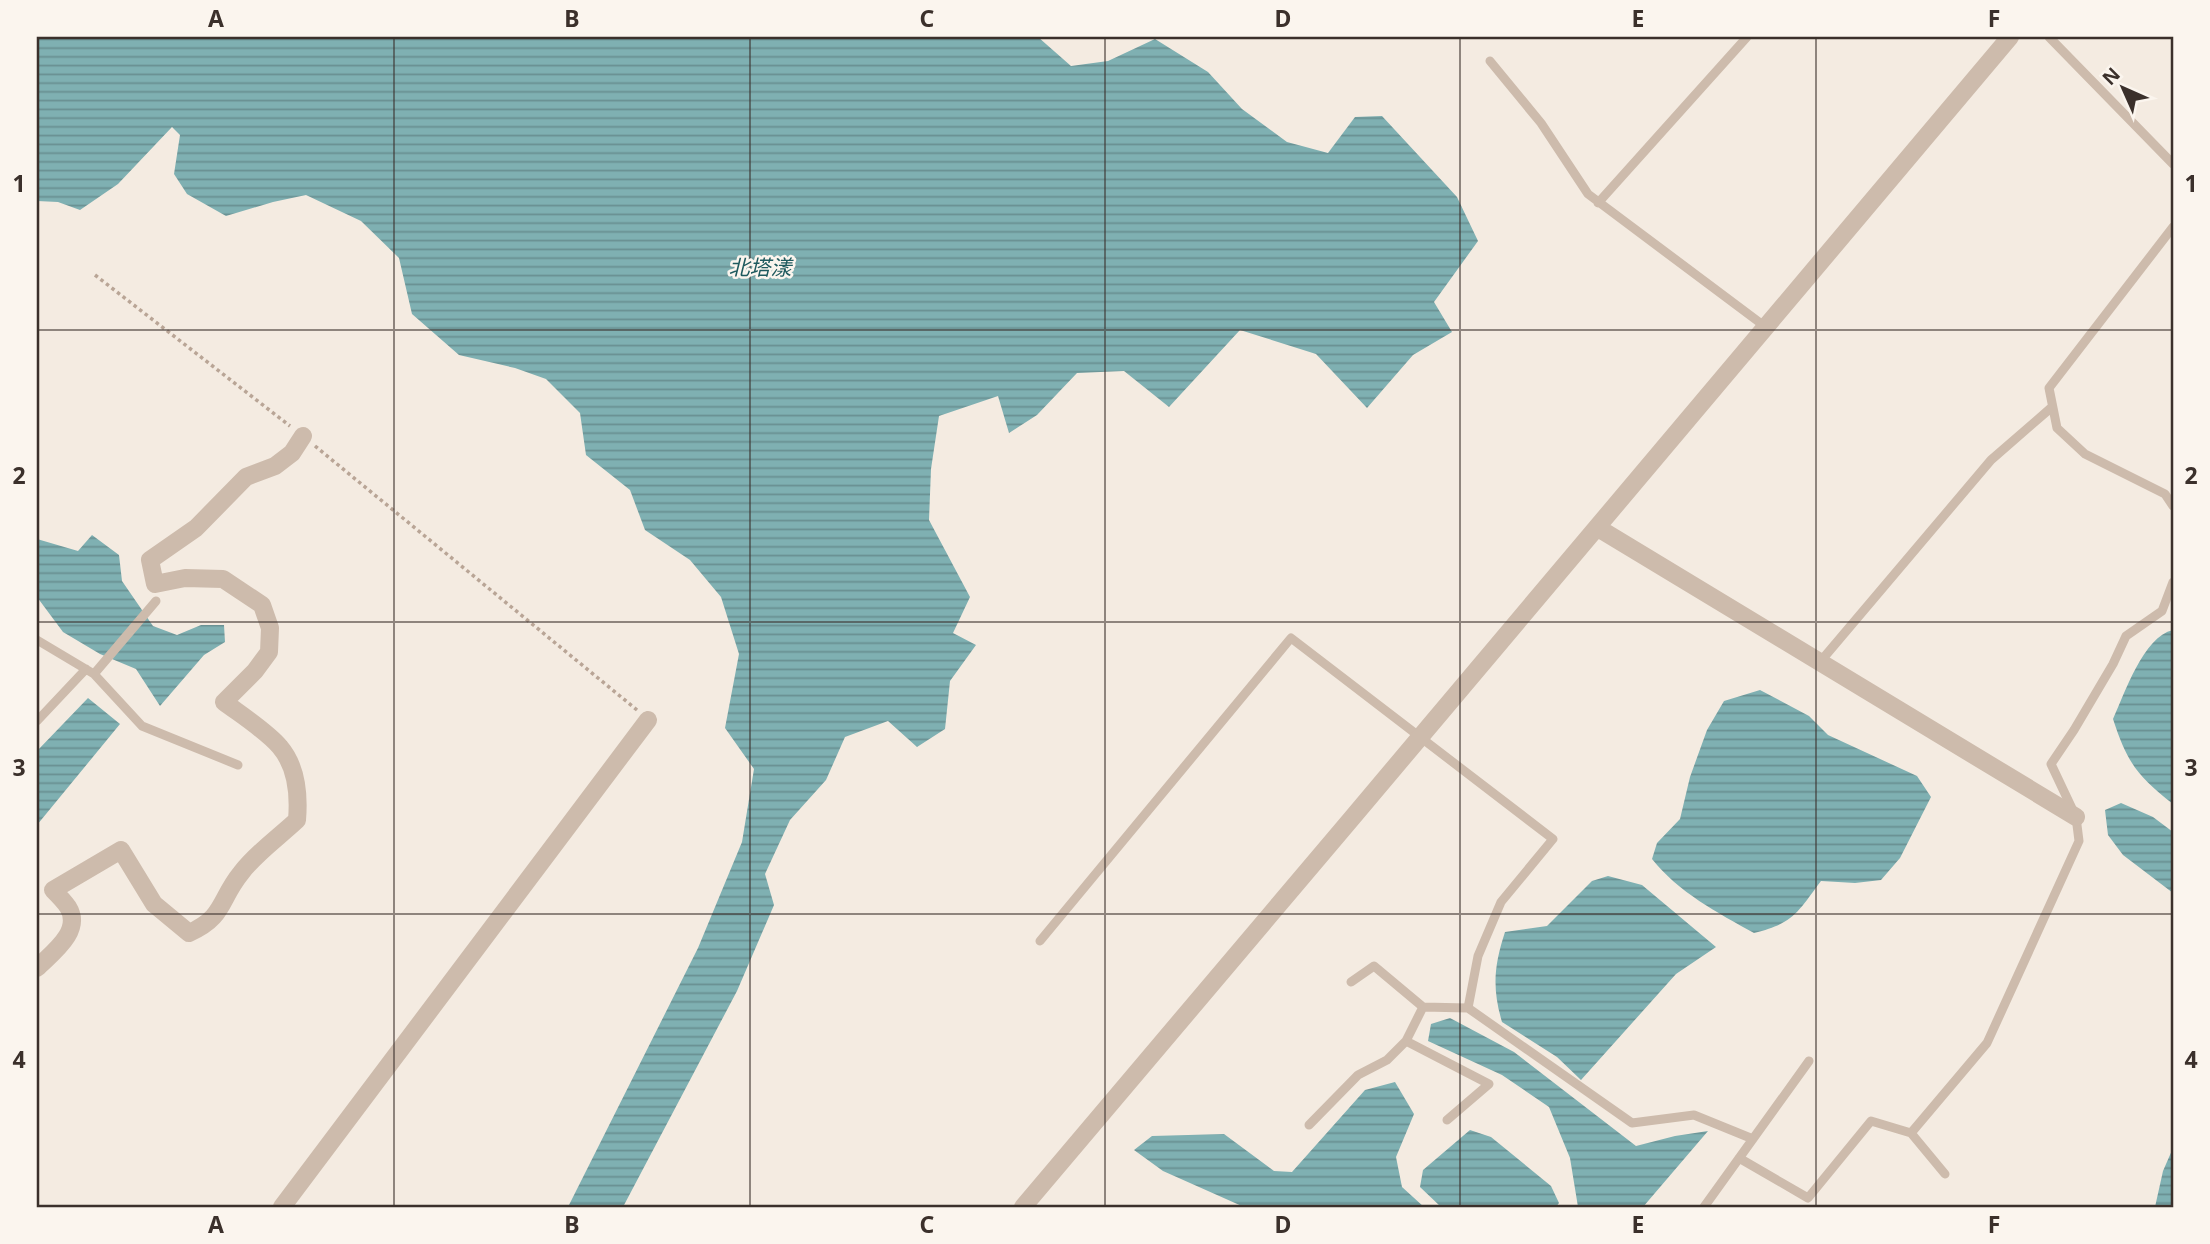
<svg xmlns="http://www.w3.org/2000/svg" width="2210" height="1244" font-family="'Noto Sans','Noto Sans SC',sans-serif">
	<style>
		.water { fill: url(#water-rules) }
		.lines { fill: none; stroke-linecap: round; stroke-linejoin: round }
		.path { stroke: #b9a596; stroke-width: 3.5; stroke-dasharray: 3.5 3.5; stroke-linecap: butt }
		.lane { stroke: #cdbbac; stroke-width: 9 }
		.street { stroke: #cdbbac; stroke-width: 18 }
		.grid { fill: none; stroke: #3b302b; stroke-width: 2; stroke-opacity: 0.55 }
		.labels { text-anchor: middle; stroke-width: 5; stroke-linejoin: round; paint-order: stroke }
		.water-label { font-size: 21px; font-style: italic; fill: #1f5a5e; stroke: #fbf5ee }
		.neatline { fill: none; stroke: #3b302b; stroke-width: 2.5 }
		.grid-label { font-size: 23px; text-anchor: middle; font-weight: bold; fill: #3b302b }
	</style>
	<defs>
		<pattern id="water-rules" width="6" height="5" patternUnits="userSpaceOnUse" patternTransform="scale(1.75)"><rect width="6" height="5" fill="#7fb0b2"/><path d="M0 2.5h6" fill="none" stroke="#699091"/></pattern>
	</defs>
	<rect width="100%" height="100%" fill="#f4ebe1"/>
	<path class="water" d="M37,37h1001l33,29 37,-5 47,-22 53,33 34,37 45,33 41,11 27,-36 27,-1 75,81 21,44 -44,61 18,30 -39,23 -46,53 -51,-54 -76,-24 -71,77 -45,-36 -47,2 -40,42 -28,18 -11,-37 -59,20 -8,53 -2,51 41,77 -17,36 23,12 -26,36 -5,48 -28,18 -29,-26 -43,16 -19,43 -36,40 -25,54 9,31 -37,86 -114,216h-55l130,-259 44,-106 12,-73 -29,-41 14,-74 -18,-57 -31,-37 -45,-30 -15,-40 -44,-35 -6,-42 -34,-34 -31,-11 -56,-13 -47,-41 -13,-56 -38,-37 -55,-26 -33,7 -47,14 -39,-22 -13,-20 6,-39 -8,-8 -54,57 -38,26 -22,-8 -21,-1z
		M92,535l27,20 3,26 31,45 24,9 24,-10h23l1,17 -21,13 -44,51 -24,-37 -36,-15 -37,-22 -26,-35v-58l41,12z
		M2173,630v174c-36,-28 -46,-42 -60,-85 12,-26 30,-82 60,-89z
		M1760,690l49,26 19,19 89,41 14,21 -31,61 -19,22 -26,3 -34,-2c-24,32 -27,42 -67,52 -36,-20 -76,-41 -102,-74l5,-16 23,-24 10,-42 17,-47 17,-29z
		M88,698l32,26 -83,101v-74z
		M2121,803l32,14 20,15v61l-50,-38 -15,-20 -3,-25z
		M1608,876l34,9 74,62 -40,27 -95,106 -24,-23 -55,-35c-10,-34 -8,-56 3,-90l42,-6 45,-45z
		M1450,1018l64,34 122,94 39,-10 33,-5 -65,76h-65l-8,-49 -21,-51 -47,-32 -74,-34 3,-17z
		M1395,1082l19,32 -18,43 6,30 22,20h-180l-81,-36 -29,-21 18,-14 72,-2 50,37 18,1 73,-82z
		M1470,1130l21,7 60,49 8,17 -3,4h-115l-21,-20 3,-17z
		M2173,1148v59h-18l8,-36z"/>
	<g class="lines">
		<path class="path" d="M95,275l195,151
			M315,446l322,264"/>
		<path class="lane" d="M2049,37l124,127
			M1490,61l51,62 47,71 179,134
			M1598,203l149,-166
			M2173,227l-124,161 8,40 28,26 80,40 8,12
			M37,640l57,34 48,52 96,39
			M1820,662l171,-202 61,-53
			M94,674l62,-73
			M37,721l49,-52
			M1040,941l251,-303 262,201 -52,63 -23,54 -10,52
			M1351,982l23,-16 49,41 45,1 164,115 62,-8 59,24
			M1406,1041l83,43 -42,36
			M1309,1125l49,-50 29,-15 19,-19 17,-34
			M1911,1133l76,-90 92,-202 -3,-24 -25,-53 23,-34 39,-66 13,-28 36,-25 11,-29
			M1739,1158l69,40 63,-77 40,12 34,41
			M1704,1207l105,-146"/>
		<path class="street" d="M1598,528l478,289
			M37,968c15,-15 46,-37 31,-61 -4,-6 -10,-12 -15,-17l68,-40 33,54 35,29c36,-16 30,-33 52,-60 15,-20 38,-36 56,-53 2,-24 0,-53 -17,-73 -12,-15 -40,-33 -56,-45l31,-31 14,-19 1,-24 -8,-23 -39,-26 -38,-1 -30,6 -5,-24 46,-32 50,-51 29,-11 17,-13 11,-17
			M282,1207l366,-487
			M1023,1207c329,-390 660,-778 987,-1170"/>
	</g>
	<path class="grid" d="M394,37v1170M750,37v1170M1105,37v1170M1460,37v1170M1816,37v1170M37,330h2136M37,622h2136M37,914h2136"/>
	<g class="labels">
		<g class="water-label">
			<text x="760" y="275">北塔漾</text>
		</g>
	</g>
	<rect width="2210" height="1244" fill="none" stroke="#fbf5ee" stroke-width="77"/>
	<g transform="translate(2123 88) rotate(315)" stroke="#fbf5ee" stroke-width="5" paint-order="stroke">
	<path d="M0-5L12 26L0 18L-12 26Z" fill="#3b302b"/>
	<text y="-10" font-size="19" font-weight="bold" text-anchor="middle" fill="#3b302b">N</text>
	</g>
	<rect x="38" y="38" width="2134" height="1168" class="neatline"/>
	<g class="grid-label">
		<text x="216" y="27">A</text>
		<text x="572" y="27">B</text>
		<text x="927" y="27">C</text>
		<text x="1283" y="27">D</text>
		<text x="1638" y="27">E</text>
		<text x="1994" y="27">F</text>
		<text x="19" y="192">1</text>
		<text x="2191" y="192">1</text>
		<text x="19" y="484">2</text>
		<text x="2191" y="484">2</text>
		<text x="19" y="776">3</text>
		<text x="2191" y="776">3</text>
		<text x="19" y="1068">4</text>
		<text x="2191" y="1068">4</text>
		<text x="216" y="1233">A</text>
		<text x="572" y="1233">B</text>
		<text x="927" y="1233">C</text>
		<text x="1283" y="1233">D</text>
		<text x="1638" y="1233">E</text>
		<text x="1994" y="1233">F</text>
	</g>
</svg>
